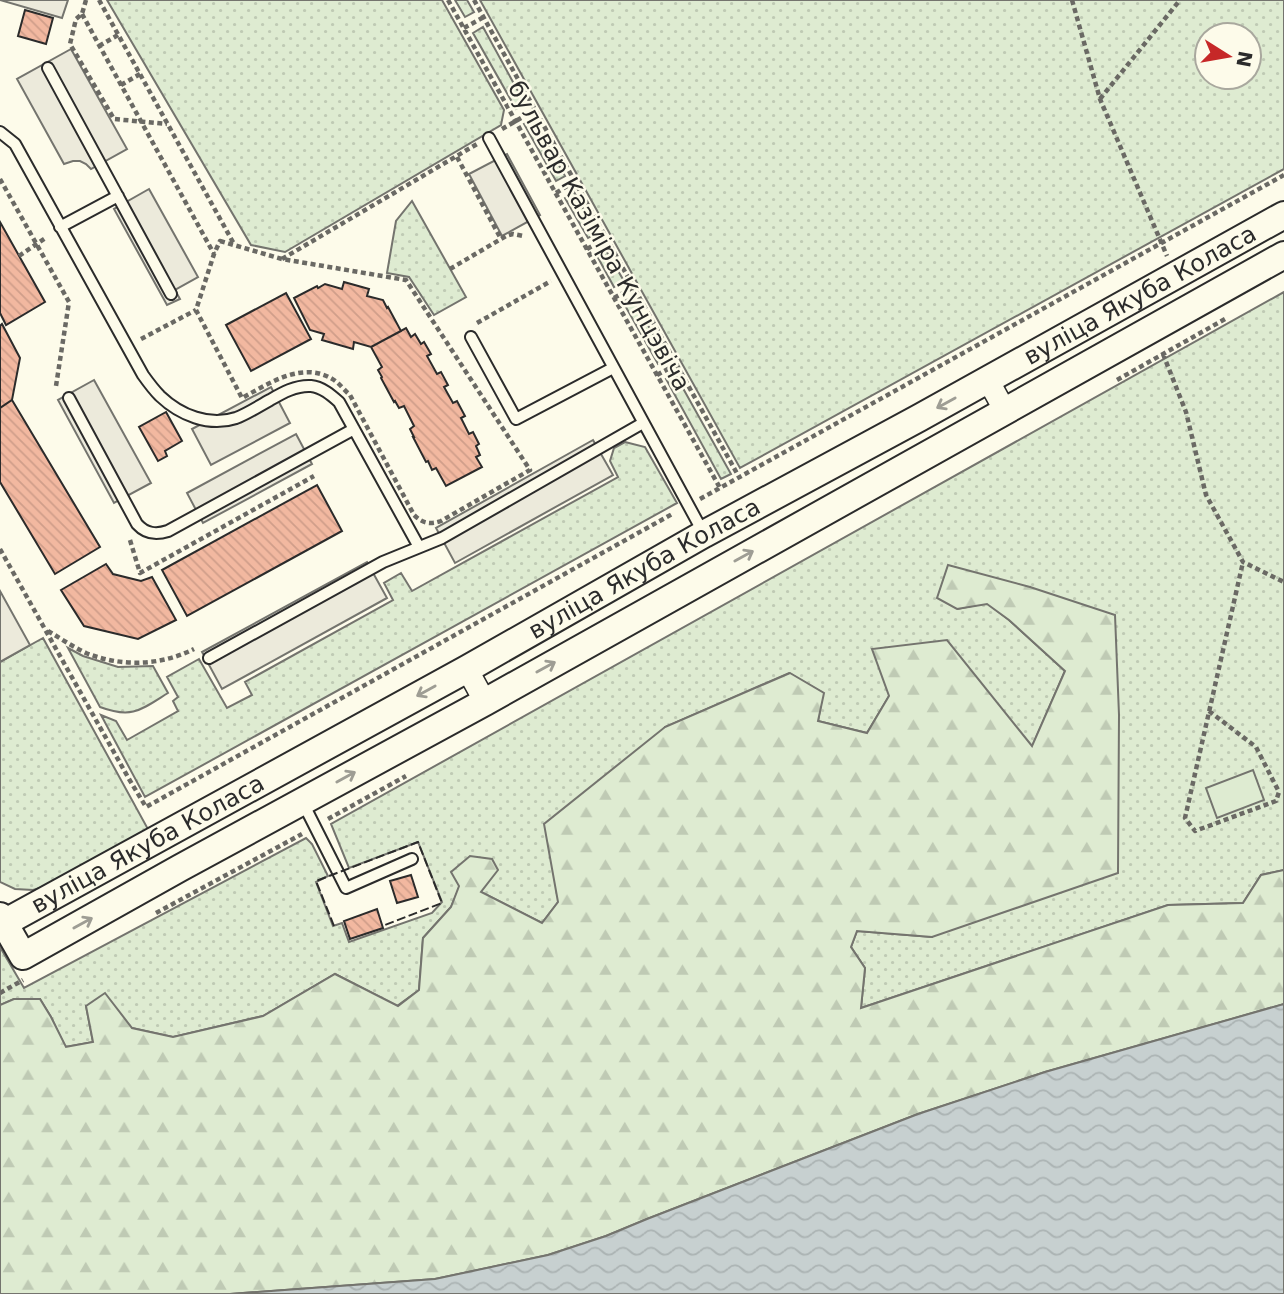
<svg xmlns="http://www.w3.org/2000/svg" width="1284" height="1294" font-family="'DejaVu Sans',sans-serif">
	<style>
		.green { fill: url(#green-dots); stroke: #74746e; stroke-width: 2; fill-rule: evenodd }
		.forest { fill: url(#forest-firs); stroke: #74746e; stroke-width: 2 }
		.pitch { fill: #deebd1; stroke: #74746e; stroke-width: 2 }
		.parking { fill: #eceadb; stroke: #74746e; stroke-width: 2 }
		.water { fill: url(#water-waves); stroke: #74746e; stroke-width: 2 }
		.building { fill: url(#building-back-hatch); stroke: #2b2b2b; stroke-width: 2 }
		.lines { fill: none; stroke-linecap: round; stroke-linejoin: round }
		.service-casing { stroke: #2b2b2b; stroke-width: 14 }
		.minor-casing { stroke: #2b2b2b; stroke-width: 24 }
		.tertiary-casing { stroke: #2b2b2b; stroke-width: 30 }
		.path { stroke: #6a6964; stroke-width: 4.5; stroke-dasharray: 5 3.5; stroke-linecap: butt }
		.service { stroke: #fdfbea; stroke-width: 10 }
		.minor { stroke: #fdfbea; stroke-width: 21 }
		.tertiary { stroke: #fdfbea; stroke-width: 26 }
		.fence { stroke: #2b2b2b; stroke-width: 2; stroke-dasharray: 9 3.5; stroke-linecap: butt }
		.oneway { stroke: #9e9d94 }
		.labels { text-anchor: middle; stroke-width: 5; stroke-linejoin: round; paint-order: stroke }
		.street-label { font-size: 24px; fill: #2b2b2b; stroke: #fdfbea }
	</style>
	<defs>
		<pattern id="green-dots" width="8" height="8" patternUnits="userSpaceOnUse" patternTransform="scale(1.75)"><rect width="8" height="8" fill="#deebd1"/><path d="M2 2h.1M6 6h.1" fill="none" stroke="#bfcab4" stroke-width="1.8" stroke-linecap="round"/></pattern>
		<pattern id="forest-firs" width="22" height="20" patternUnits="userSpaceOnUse" patternTransform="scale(1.75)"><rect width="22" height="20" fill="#deebd1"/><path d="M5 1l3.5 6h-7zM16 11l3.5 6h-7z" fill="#bfcab4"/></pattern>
		<pattern id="water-waves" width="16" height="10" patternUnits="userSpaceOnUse" patternTransform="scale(1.75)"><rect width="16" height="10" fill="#c7d0d0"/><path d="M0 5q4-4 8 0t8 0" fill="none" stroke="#abb3b3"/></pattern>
		<pattern id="building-back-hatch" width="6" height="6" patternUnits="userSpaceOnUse" patternTransform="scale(1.75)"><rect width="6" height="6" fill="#f2b8a0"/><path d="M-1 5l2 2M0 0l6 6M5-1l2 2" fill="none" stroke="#d09e8a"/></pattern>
	</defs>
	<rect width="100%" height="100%" fill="#fdfbea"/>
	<path class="green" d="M107,0h335l62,110 -3,15 -216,127 -34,-7z
		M455,0h12l7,12 -9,5z
		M480,0h804v169l-544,299zM1207,35h42v42h-42z
		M483,27l42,77 -9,5 -43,-76z
		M533,119l32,57 -9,5 -32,-57z
		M574,192l23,41 -9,5 -23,-40z
		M412,201l54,96 -32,18 -25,-38 -22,-4 9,-52z
		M605,249l19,32 -10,6 -18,-33z
		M1284,292v578l-23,5 -18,28 -75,2 -307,103 4,-40 -14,-21 6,-16 75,6 187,-222 -89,-128 -73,22 30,-6 22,17 56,51 -33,76 -143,-51 -22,37 -49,-12 5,-28 -34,-20 -124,54 -107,175 -16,21 -61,-31 -29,-21 8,15 -9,21 -28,31 -4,52 -22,16 -62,-32 -72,42 -90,21 -41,-9 -46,-22 7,36 -28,5 -14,-30 -11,-18h-26l-14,6v-58l24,41 282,-150 6,6 16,32 -12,6 17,44 9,-3 7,19 83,-29 10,-11 -24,-60 -69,26 -18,-44z
		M632,297l35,62 -9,5 -35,-62z
		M675,374l56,100 -10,5 -55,-100z
		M625,442l20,5 32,56 -532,294 -44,-82 15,6 11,19 51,-29 -5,-10 5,-4 -11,-20 32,-18 28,49 25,-13 -7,-13 148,-82 -9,-17 17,-10 11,18 206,-114 -8,-16 4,-13z
		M43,638l106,193 -96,53 -20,6 -18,-1 -15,-7v-220z
		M68,648l15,8 35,11 35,-1 15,27c-27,17 -36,26 -68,14z"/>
	<path class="forest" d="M948,565l82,22 85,28 4,100 -1,158 -186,64 -75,-6 -6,16 14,21 -4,40 307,-103 75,-2 18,-28 23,-5v134l-239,68 -127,42 -271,105 -41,17 -58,19 -113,24 -205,15h-230v-289l14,-6h26l11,18 15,30 27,-5 -7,-36 19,-13 27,35 41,9 90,-21 72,-42 63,32 21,-16 4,-52 28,-31 8,-21 -8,-14 19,-16 22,3 6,11 -17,22 61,31 16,-21 -14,-78 121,-97 125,-54 34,20 -6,28 49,12 22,-37 -17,-47 75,-9 85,106 33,-75 -56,-51 -22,-16 -30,5 -20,-11z"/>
	<path class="pitch" d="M1253,770l11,30 -47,18 -11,-30z"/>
	<path class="parking" d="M0,0h68l-6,18z
		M71,49l56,100 -36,20 -5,-5 -6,-3h-7l-9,3 -47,-85z
		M507,154l33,61 -38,21 -33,-62z
		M149,189l49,88 -23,13 5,9 -13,6 -53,-96z
		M94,380l57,103 -37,20 -56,-103z
		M271,387l19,36 -79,42 -19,-36z
		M296,434l16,30 -109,59 -16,-30z
		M593,440l20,35 -158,88 -19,-35z
		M367,562l20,36 -165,91 -20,-37z
		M0,591l30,54 -30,17z"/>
	<path class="water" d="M1284,1004v290h-1054l205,-15 113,-24 58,-19 41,-17 271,-105 127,-42z"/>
	<path class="building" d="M25,10l28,8 -7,26 -28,-8z
		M0,222l45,80 -39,23 -6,-12z
		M344,282l25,7 -2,7 16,4 4,8 1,-1 13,24 -30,16 -17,-5 -1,7 -31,-9 2,-6 -14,-4 -16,-32 23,-12 1,2 7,-4 17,5z
		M286,293l25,46 -60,32 -25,-46z
		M2,324l18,34 -8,42 -12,8v-82z
		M406,328l5,9 4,-3 6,10 3,-2 7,12 -4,2 10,18 4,-2 7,13 -4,2 9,16 4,-2 8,15 -4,2 8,16 4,-2 6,12 -3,2 4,9 -4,2 6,10 -36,19 -10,-18 -4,2 -4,-9 -2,1 -13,-25h1l-4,-8 4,-3 -10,-20 -5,2 -4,-7 -1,1 -13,-24 1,-1 -4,-7 4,-3 -11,-20z
		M12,400l88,147 -45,27 -55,-92v-74z
		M166,412l16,29 -17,10 2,5 -9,5 -19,-34z
		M317,485l25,46 -155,85 -25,-46z
		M106,564l7,10 28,7 11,-4 24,43 -38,19 -54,-13 -23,-36z
		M411,875l7,22 -21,6 -7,-22z
		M377,909l6,19 -33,11 -6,-18z"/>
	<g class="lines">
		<defs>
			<path id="service" d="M48,68l123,226
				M0,132l15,12 128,231c5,7 11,15 17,21 20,19 49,31 76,22 11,-4 23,-12 34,-18 12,-7 26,-15 41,-14 11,1 20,9 28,16l80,145
				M489,138l215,396
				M60,227l58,-31
				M471,337l45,82 97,-51
				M69,398l68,126c9,10 19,11 31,7l186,-102
				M209,658l174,-96 59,-24 201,-115
				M302,801l44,87 66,-29"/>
			<path id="minor" d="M988,380l17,31
				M467,669l18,33"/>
			<g id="tertiary">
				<path d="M0,916l23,40 157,-88 305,-166 799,-447"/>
				<path id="s1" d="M4,923l463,-254 237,-135 215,-116 365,-203"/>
			</g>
		</defs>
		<use href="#service" class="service-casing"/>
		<use href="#minor" class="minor-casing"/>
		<use href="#tertiary" class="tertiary-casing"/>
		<path class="path" d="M86,0l-4,14 -6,5 -6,25 44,75 53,5
			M99,0l135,244
			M448,0l272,488
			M474,0l265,477
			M1072,0l28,99 67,157
			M82,14l132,240
			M464,28l20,-11
			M99,46l19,-11
			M121,85l19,-11
			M1100,99l80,-99
			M502,129l33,-19
			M457,157l44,82
			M0,179l69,123 -13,84
			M556,193l19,-12
			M220,241l62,18 124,21 124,190 -89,51c-11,4 -19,2 -27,-6l-64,-120c-5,-4 -10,-11 -16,-15 -31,-20 -64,3 -92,18l-46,-88 18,-56z
			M587,249l20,-11
			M19,256l28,-19
			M282,259l195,-115
			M450,269l56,-33 7,-2 10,2
			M614,298l20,-11
			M477,323l74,-42
			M141,339l55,-29
			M1163,354l23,58 20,83 37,67 41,20
			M657,375l20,-11
			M1117,380l108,-61
			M700,499l584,-324
			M130,540l10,33 174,-97
			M0,549l129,230 17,28 528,-294
			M48,631c12,7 25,16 38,22 35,14 74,13 108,-4
			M1209,711l47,36 23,45 -3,9 -81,30 -10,-13 58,-256
			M328,819l78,-43
			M156,913l146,-79
			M0,993l23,-13"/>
		<use href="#service" class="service"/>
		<use href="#minor" class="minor"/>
		<use href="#tertiary" class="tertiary"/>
		<path class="fence" d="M334,926l-18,-45 102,-39 24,61 -57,22"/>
	</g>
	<defs><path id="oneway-shaft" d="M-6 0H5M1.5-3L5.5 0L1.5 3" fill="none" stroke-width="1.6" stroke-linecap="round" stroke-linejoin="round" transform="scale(1.75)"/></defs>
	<g class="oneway">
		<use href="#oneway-shaft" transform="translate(946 403) rotate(151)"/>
		<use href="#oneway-shaft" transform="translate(744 556) rotate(-29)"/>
		<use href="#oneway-shaft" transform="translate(546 667) rotate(-29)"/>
		<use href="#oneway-shaft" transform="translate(426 691) rotate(151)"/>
		<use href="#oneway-shaft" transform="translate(346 777) rotate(-29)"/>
		<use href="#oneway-shaft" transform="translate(83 923) rotate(-29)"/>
	</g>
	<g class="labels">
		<g class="street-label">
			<text transform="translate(599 236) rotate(61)" y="8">бульвар Казіміра Кунцэвіча</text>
			<text dy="8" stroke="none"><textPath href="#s1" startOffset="1298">вуліца Якуба Коласа</textPath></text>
			<text dy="8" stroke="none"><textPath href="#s1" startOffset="732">вуліца Якуба Коласа</textPath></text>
			<text dy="8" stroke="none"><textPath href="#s1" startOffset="164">вуліца Якуба Коласа</textPath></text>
		</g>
	</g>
	<g transform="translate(1228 56) rotate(101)"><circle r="33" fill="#fdfbea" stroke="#a9a89e" stroke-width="2"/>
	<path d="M0-5L12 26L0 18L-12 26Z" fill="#c62828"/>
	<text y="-10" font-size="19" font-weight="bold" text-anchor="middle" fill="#2b2b2b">N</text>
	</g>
</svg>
